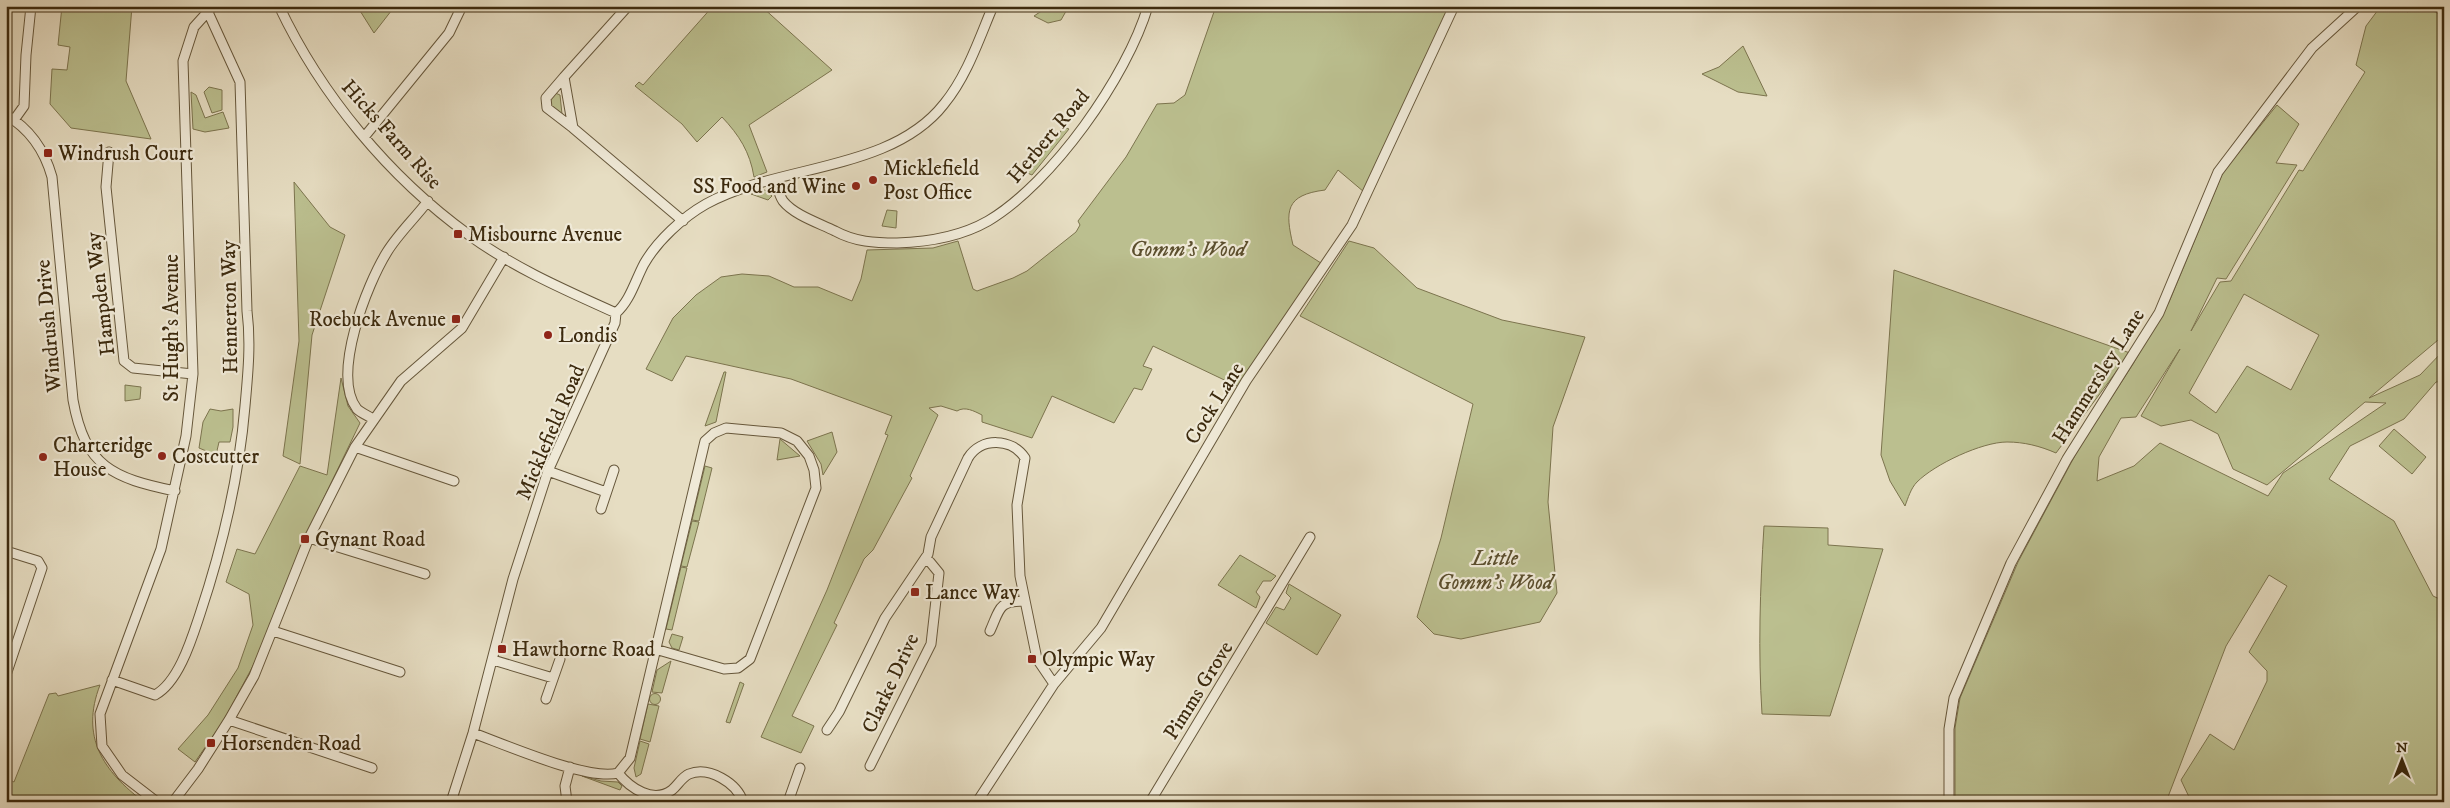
<svg xmlns="http://www.w3.org/2000/svg" width="2450" height="808" font-family="'IM FELL DW Pica',serif">
	<style>
		.green { fill: #bbbf8f; stroke: #7c744e; fill-rule: evenodd }
		.lines { fill: none; stroke-linecap: round; stroke-linejoin: round }
		.street-casing { stroke: #66573b; stroke-width: 11 }
		.street { stroke: #efe9d7; stroke-width: 9 }
		.poi-dot { fill: #8f2418; stroke: #efe9d7; stroke-width: 2 }
		.labels { text-anchor: middle; stroke-width: 4.5; stroke-linejoin: round; paint-order: stroke }
		.street-label { font-size: 21px; fill: #3c2a0e; stroke: #efe9d7 }
		.poi-label { font-size: 21px; fill: #3c2a0e; stroke: #efe9d7; text-anchor: start }
		.park-label { font-size: 21px; font-style: italic; fill: #5c4f2e; stroke: #efe9d7 }
	</style>
	<rect width="100%" height="100%" fill="#e6ddc2"/>
	<filter id="stains"><feTurbulence type="fractalNoise" baseFrequency=".004" numOctaves="4"/><feColorMatrix values="0 0 0 0 .2 0 0 0 0 .09 0 0 0 0 .02 0 0 0 .5 -.17"/></filter>
	<radialGradient id="worn" r=".72"><stop offset=".6" stop-color="#630" stop-opacity="0"/><stop offset="1" stop-color="#630" stop-opacity=".3"/></radialGradient>
	<path class="green" d="M62,6h70l-6,75 25,58 -80,-11 -21,-24 2,-35 15,1 3,-23 -12,-2z
		M357,6h38l-21,27z
		M713,6h48l71,64 -83,55 18,47 -13,5c-4,-25 -15,-42 -32,-60l-25,25 -15,-18 -47,-38 4,-4 4,3z
		M1049,6h20l-8,14 -13,3 -14,-7z
		M1216,6h234l-86,186 -26,-22 -13,20c-40,5 -40,21 -32,55l31,20 -85,122 -86,-41 -10,20 9,3 -10,21 -8,-2 -20,35 -62,-27 -20,42 -50,-16v-7c-8,-4 -17,-9 -25,-4l-16,-5 -12,2 9,7 -28,61 2,2 -39,72 -9,9 -30,64 3,2 -45,91 22,10 -13,27 -40,-16 66,-147 61,-155 -3,-1 7,-18 -101,-37 -105,-23 -14,25 -26,-12 27,-51 23,-23 25,-18 21,-3 27,2 25,11h24l34,14 9,-22 6,-29 66,-2 25,-7 15,48 4,2 36,-13 14,-7 49,-39 4,-7 -2,-4 48,-64 31,-53 17,-1 11,-8z
		M2381,6h13l14,6 4,-6h10l22,10v319l-75,63 51,-23 24,-25v31l-8,1 -32,37 -54,27 -21,33 65,42 39,75 11,5v201h-255l1,-3 -9,-19 29,-46 24,16 33,-69v-10l-18,-19 38,-66 -18,-11 -43,71 -60,156h-211v-74l5,-30 58,-136 61,-114 54,-84 36,-62 54,-130 54,-67 22,19 -23,39 21,2 -71,114 -9,-1 -26,53 29,-49 11,-1 68,-111 4,1 62,-99 -9,-7 10,-39zM2244,294l75,41 -28,55 -44,-24 -31,47 -27,-20zM2180,349l-39,67 20,10 30,-6 27,14 15,35 34,16 98,-83 21,1 -103,70 -15,23 -108,-53 -26,23 -37,15 2,-24 22,-39 15,-1z
		M1743,46l24,50 -29,-4 -36,-18 17,-7z
		M209,87l13,3v20l-10,3 -8,-21z
		M191,92l5,3 9,23 18,-6 6,16 -24,4 -12,-3z
		M553,92l7,3 2,19 -14,-10z
		M1064,127l5,2 -37,46 -7,-3 -3,-7 3,-2 7,5z
		M294,182l36,45 15,8 -33,100 -12,129 -17,-8 16,-115z
		M765,190l7,6 -4,4 -17,-6z
		M887,210l10,1 -1,17 -14,-2z
		M1349,241l25,7 43,40 85,32 83,17 -32,90 -5,75 9,91 -17,29 -79,17 -27,-5 -17,-17 24,-79 32,-134 -173,-88z
		M1894,270l236,83 -74,100c-16,-7 -32,-11 -49,-11 -25,0 -72,22 -90,40 -6,6 -9,16 -12,24l-15,-25 -9,-26z
		M724,372h2l-10,50 -11,4z
		M341,378l7,28 12,17 -55,114 -35,97 -46,86 -29,42 -17,-13 30,-34 30,-47 15,-43 -4,-31 -23,-12 11,-33 18,5 45,-88 27,9z
		M125,385l16,2 -1,12 -15,2z
		M210,409l11,2 12,-2v18l-3,15h-11l-3,13 -17,-7 4,-26z
		M2394,429l32,28 -14,17 -33,-28z
		M832,432l5,20 -14,23 -2,-11 -14,-23z
		M780,439l20,17 -23,4z
		M705,466l7,2 -13,53 -7,-1z
		M692,521l7,1 -12,45 -6,-1z
		M1764,526l64,2v17l55,4 -53,167 -68,-2c-4,-63 -2,-125 2,-188z
		M1240,555l36,21 -5,5h-8l-7,11 4,5 -4,11 -38,-23z
		M681,567l6,1 -15,62 -6,-1z
		M1289,584l52,31 -24,40 -51,-32 10,-16 8,3 7,-12 -5,-5z
		M672,634l11,3 -4,13 -7,-2 -3,-6z
		M671,661l-9,32 -10,-1 5,-22z
		M740,682l4,2 -14,39 -4,-1z
		M100,685c-20,52 3,86 44,117h-138v-24l8,4 35,-88 7,-1 2,3z
		M649.5 699a5.5 5.5 0 1 1 11 0a5.5 5.5 0 1 1-11 0Z
		M648,704l11,2 -9,36 -10,-3z
		M640,741l9,3 -8,30 -5,3 -2,-9z
		M582,776l19,5 17,1 4,4 -2,4z"/>
	<g class="lines">
		<defs>
			<path id="street" d="M279,6c42,89 110,171 190,229 45,33 96,55 147,78
				M628,6l-64,71 9,51 110,93
				M828,6h2
				M564,77l-18,21 1,10 26,20
				M6,115c24,14 39,37 46,62l21,223c12,67 40,78 102,91
				M14,120l10,-14 2,-51 5,-49
				M365,136l84,-103 13,-27
				M109,152l-3,35 18,174 9,7 60,6
				M775,180c2,6 4,15 8,21 11,14 36,22 52,30 20,11 40,12 62,12 31,-1 63,-6 91,-22 64,-38 139,-144 160,-215
				M373,419c-4,-3 -12,-6 -16,-10 -26,-34 10,-125 30,-157 11,-18 28,-34 41,-51
				M355,447l99,34
				M548,471l58,21
				M601,509l13,-39
				M309,538l116,36
				M6,551l32,10 4,7 -36,107
				M273,631l127,41
				M990,631c10,-22 8,-30 34,-30
				M493,660l60,18
				M112,680l43,15c24,-13 37,-57 45,-81 23,-69 39,-136 45,-208 3,-33 6,-63 2,-95l-7,-229 -33,-72
				M546,699l14,-40
				M229,720l143,48
				M827,730l12,-18 46,-94 43,-64 3,-17 37,-79c13,-21 44,-20 57,0l-8,47 3,71 17,83 17,25
				M473,733c33,12 115,48 145,40l12,-15 75,-317 9,-8 12,-5 55,5 16,8 12,15 5,14 2,18 -66,171 -12,9 -14,1 -69,-20
				M870,766l61,-122 8,-71 -9,-11 -5,-2
				M618,773c12,15 35,31 54,17 6,-5 10,-13 17,-16 20,-8 48,9 54,28
				M157,802l-35,-27 -20,-29 -2,-32 61,-165 25,-113 7,-62 -10,-313 11,-34 19,-21
				M173,802l25,-33 31,-49 25,-44 55,-138 46,-91 46,-66 61,-53 42,-71
				M451,802l22,-69 40,-154 35,-108 67,-148 1,-10c14,-12 19,-32 28,-49 13,-23 39,-47 62,-60 72,-40 185,-32 238,-100 23,-28 35,-65 49,-98
				M567,802l-2,-16 5,-19
				M788,802l12,-34
				M977,802l77,-118 47,-56 145,-247 106,-156 102,-219
				M1150,802l160,-265
				M1949,802v-73l5,-31 57,-135 56,-104 92,-146 59,-141 94,-124 46,-42"/>
		</defs>
		<use href="#street" class="street-casing"/>
		<use href="#street" class="street"/>
	</g>
	<g class="poi-dot">
		<rect x="43" y="148" width="10" height="10" rx="2.5"/>
		<circle cx="873" cy="180" r="5"/>
		<circle cx="856" cy="186" r="5"/>
		<rect x="453" y="229" width="10" height="10" rx="2.5"/>
		<rect x="451" y="314" width="10" height="10" rx="2.5"/>
		<circle cx="548" cy="335" r="5"/>
		<circle cx="162" cy="456" r="5"/>
		<circle cx="43" cy="457" r="5"/>
		<rect x="300" y="534" width="10" height="10" rx="2.5"/>
		<rect x="910" y="587" width="10" height="10" rx="2.5"/>
		<rect x="497" y="644" width="10" height="10" rx="2.5"/>
		<rect x="1027" y="654" width="10" height="10" rx="2.5"/>
		<rect x="206" y="738" width="10" height="10" rx="2.5"/>
	</g>
	<g class="labels">
		<g class="street-label">
			<text transform="translate(392 134) rotate(48)" y="7">Hicks Farm Rise</text>
			<text transform="translate(1048 136) rotate(-50)" y="7">Herbert Road</text>
			<text transform="translate(100 294) rotate(-97)" y="7">Hampden Way</text>
			<text transform="translate(229 307) rotate(-91)" y="7">Hennerton Way</text>
			<text transform="translate(48 326) rotate(-95)" y="7">Windrush Drive</text>
			<text transform="translate(171 328) rotate(-90)" y="7">St Hugh's Avenue</text>
			<text transform="translate(2098 376) rotate(-58)" y="7">Hammersley Lane</text>
			<text transform="translate(1214 403) rotate(-58)" y="7">Cock Lane</text>
			<text transform="translate(550 432) rotate(-67)" y="7">Micklefield Road</text>
			<text transform="translate(890 683) rotate(-65)" y="7">Clarke Drive</text>
			<text transform="translate(1198 690) rotate(-58)" y="7">Pimms Grove</text>
		</g>
		<g class="poi-label">
			<text x="58" y="160">Windrush Court</text>
			<text x="883" y="175">Micklefield<tspan x="883" dy="24">Post Office</tspan></text>
			<text x="846" y="193" text-anchor="end">SS Food and Wine</text>
			<text x="468" y="241">Misbourne Avenue</text>
			<text x="446" y="326" text-anchor="end">Roebuck Avenue</text>
			<text x="558" y="342">Londis</text>
			<text x="53" y="452">Charteridge<tspan x="53" dy="24">House</tspan></text>
			<text x="172" y="463">Costcutter</text>
			<text x="315" y="546">Gynant Road</text>
			<text x="925" y="599">Lance Way</text>
			<text x="512" y="656">Hawthorne Road</text>
			<text x="1042" y="666">Olympic Way</text>
			<text x="221" y="750">Horsenden Road</text>
		</g>
		<g class="park-label">
			<text x="1188" y="256">Gomm's Wood</text>
			<text x="1495" y="565">Little<tspan x="1495" dy="24">Gomm's Wood</tspan></text>
		</g>
	</g>
	<rect width="2450" height="808" fill="none" stroke="#e6ddc2" stroke-width="25"/>
	<rect x="8" y="8" width="2435" height="793" fill="none" stroke="#3c2a0e" stroke-width="2.5"/>
	<rect x="12" y="12" width="2425" height="783" fill="none" stroke="#3c2a0e"/>
	<g transform="translate(2402 760)" stroke="#efe9d7" stroke-width="4" paint-order="stroke">
	<path d="M0-4L9 19L0 12L-9 19Z" fill="#3c2a0e"/>
	<text y="-8" font-size="14" font-weight="bold" text-anchor="middle" fill="#3c2a0e">N</text>
	</g>
	<rect width="100%" height="100%" filter="url(#stains)"/>
	<rect width="100%" height="100%" fill="url(#worn)"/>
</svg>
